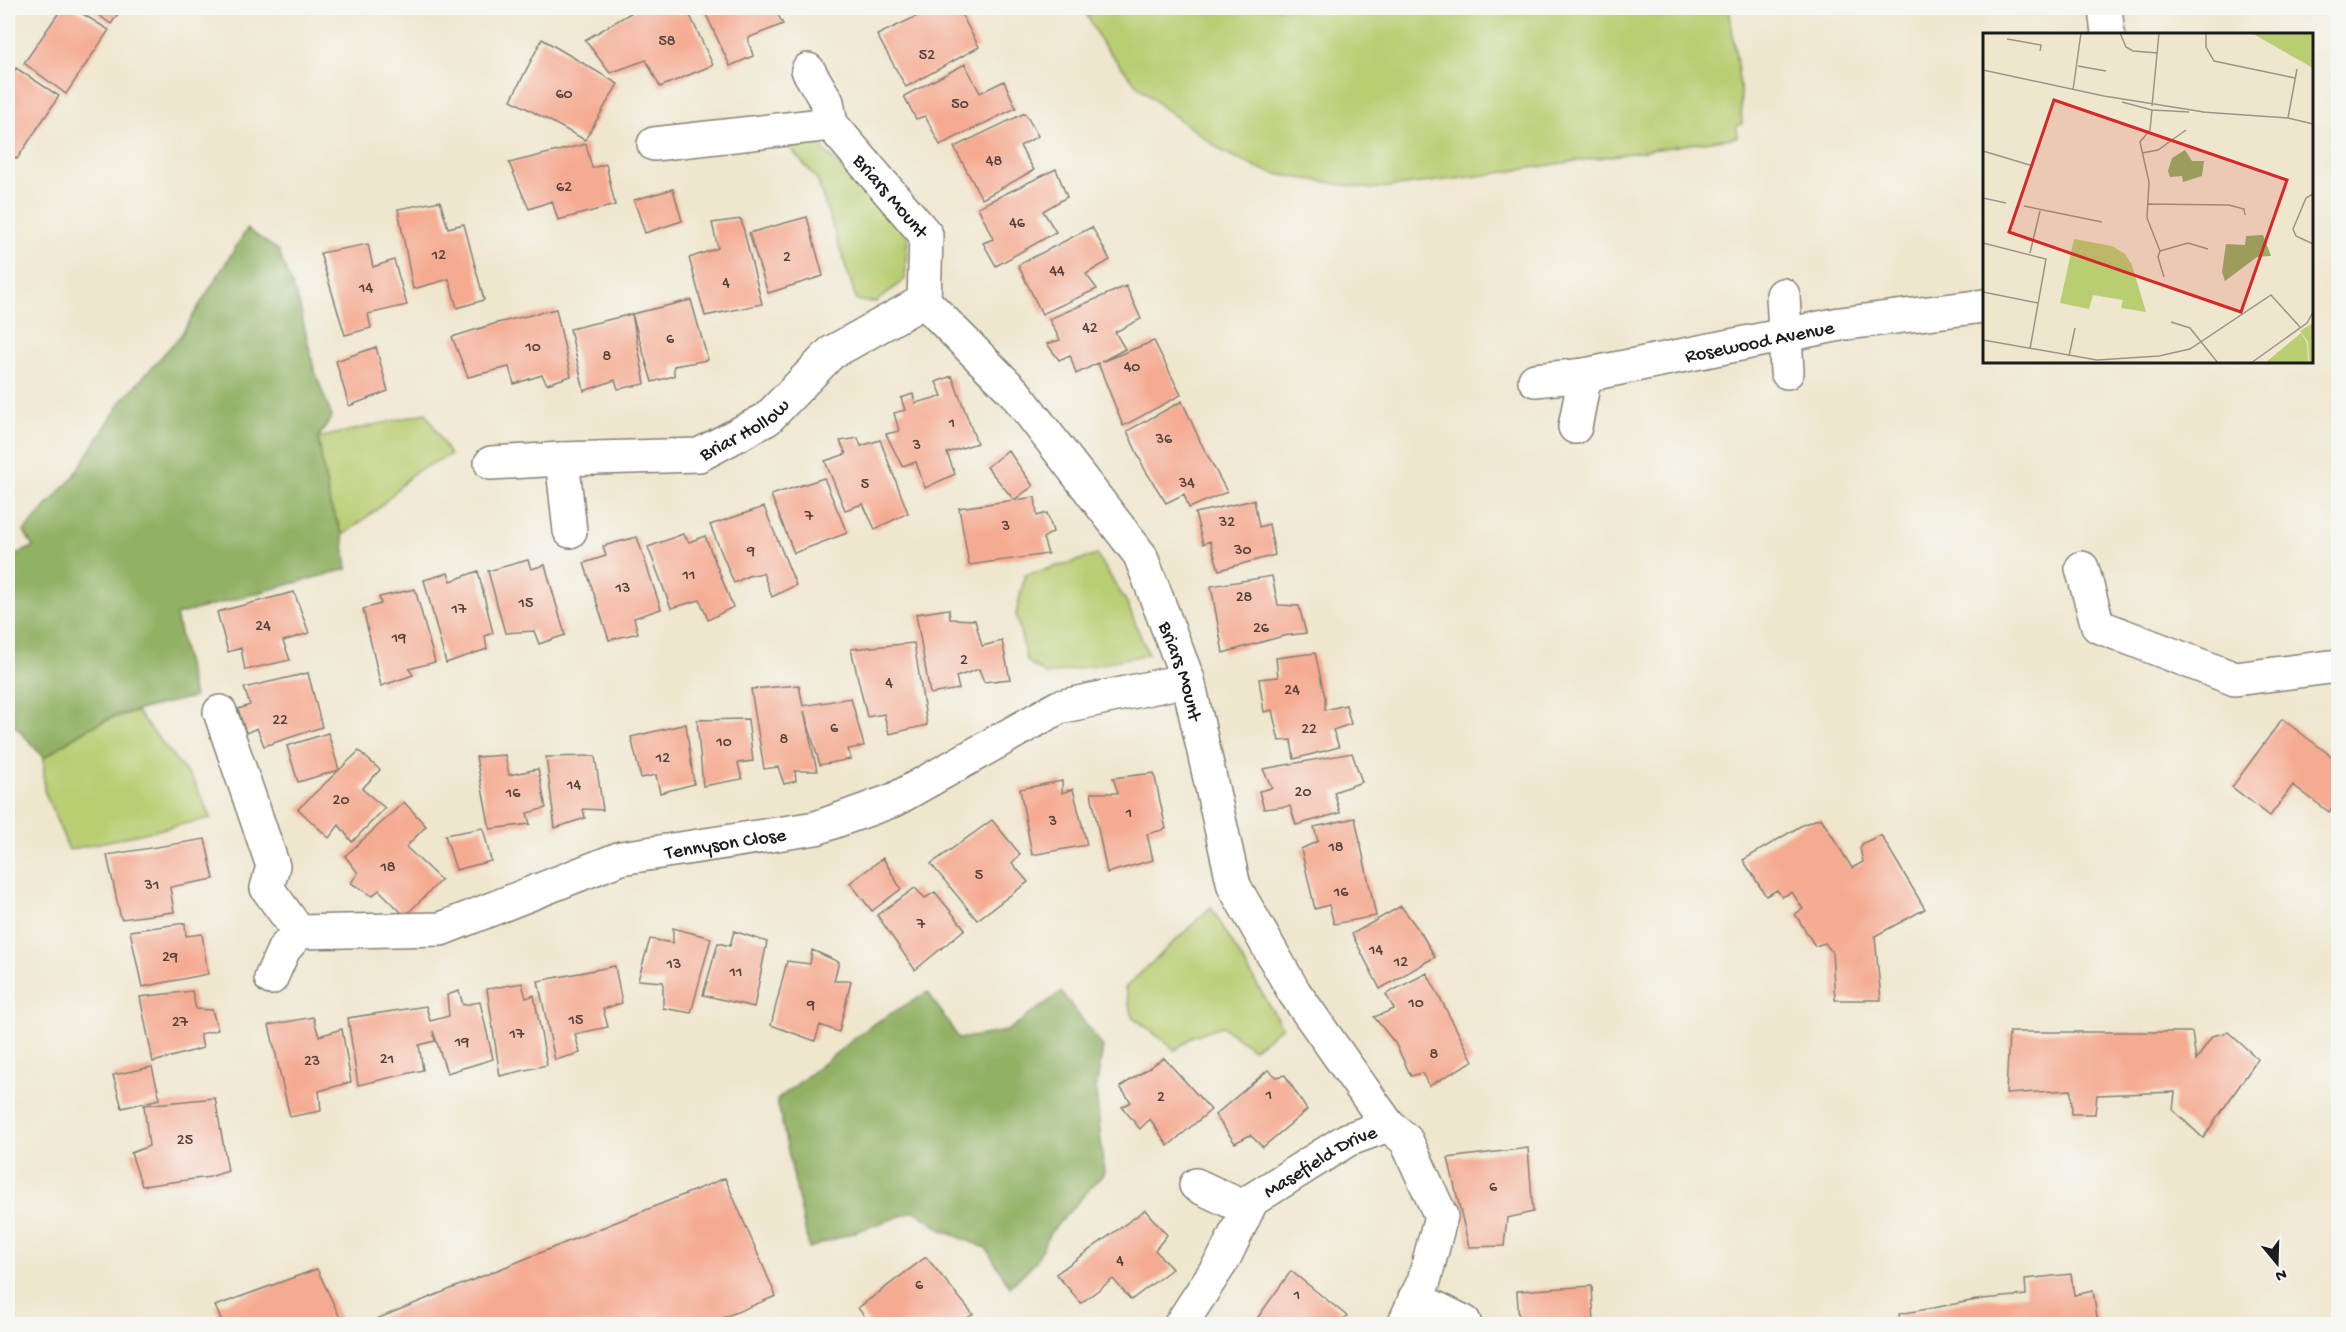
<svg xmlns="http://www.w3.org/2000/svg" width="2346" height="1332" font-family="'Gochi Hand',sans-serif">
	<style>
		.green { fill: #b9ce73; stroke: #6a7548; stroke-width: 1.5 }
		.forest { fill: #92b165; stroke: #576640; stroke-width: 1.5 }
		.building { fill: #f5ab92 }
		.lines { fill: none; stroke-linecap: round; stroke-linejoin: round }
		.minor-casing { stroke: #868175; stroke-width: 36 }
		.minor { stroke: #fff; stroke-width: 33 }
		.labels { text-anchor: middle; stroke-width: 4.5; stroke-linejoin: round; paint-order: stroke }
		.number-label { font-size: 16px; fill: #52403a }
		.street-label { font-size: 20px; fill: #1c1c1c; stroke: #f6f6f2 }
		.inset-road { fill: none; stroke: #9b9587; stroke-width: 1.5 }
		.view { fill: #d62828; fill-opacity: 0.15; stroke: #d62828; stroke-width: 3 }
		.inset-edge { fill: none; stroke: #1c1c1c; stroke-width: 3 }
	</style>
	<rect width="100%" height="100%" fill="#f6f6f2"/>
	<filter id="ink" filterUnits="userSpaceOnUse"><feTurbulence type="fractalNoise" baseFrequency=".0167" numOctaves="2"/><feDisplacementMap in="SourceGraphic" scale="12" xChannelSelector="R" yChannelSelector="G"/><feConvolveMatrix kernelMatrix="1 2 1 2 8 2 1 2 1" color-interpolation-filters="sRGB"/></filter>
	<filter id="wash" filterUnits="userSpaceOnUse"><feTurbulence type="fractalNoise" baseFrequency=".008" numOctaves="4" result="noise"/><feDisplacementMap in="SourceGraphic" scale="24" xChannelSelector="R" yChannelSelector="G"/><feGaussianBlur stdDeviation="1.35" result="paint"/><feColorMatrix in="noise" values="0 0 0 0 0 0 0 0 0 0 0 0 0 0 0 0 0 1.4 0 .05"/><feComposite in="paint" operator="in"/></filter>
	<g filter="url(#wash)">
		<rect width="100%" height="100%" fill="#efe6ce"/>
		<path class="green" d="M1083,8h646l11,78 2,38 -5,1v12l-266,40 -100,12 -90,-14 -24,-7 -35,-17 -61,-45 -26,-23 -34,-41z
			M813,139l95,96 -3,44 -29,23 -19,-1 -40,-122 -29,-33z
			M426,413l24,42 -37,18 -33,34 -37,28 -13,-30 -12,-67z
			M1097,555l30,48 21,51 -101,21 -20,-14 -11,-47 9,-39z
			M137,712l57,70 17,36 -142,32 -25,-60v-32c31,-23 54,-39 93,-46z
			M1211,907l71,120 -29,22 -31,-23 -29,10 -18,14 -43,-34 -7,-28z"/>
		<path class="forest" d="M247,229l31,21 21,53 15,66 18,48 -14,21 12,67 13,30 4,34 -171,46 18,82 -81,19 -35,18 -34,24 -36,-40v-160l25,-11 -9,-16 50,-55 47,-74 60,-67z
			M928,992l31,47 48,-8 54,-39 42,55 -7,43 8,83 -54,60 -14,28 -26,26 -24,-39 -42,-17 -29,-20 -106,37 -32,-148 96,-76z"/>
		<g id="blocks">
			<path class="building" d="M62,8h11l36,22 -43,64 -42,-31z
				M89,8h33l-11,16z
				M639,8h36l3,6 9,-5 26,56 -53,22 -14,-27 -36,13 -25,-33z
				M703,8h71l9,16 -35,14 5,18 -23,10z
				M934,8h24l21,39 -73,40 -29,-52z
				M542,39l76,45 -33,56 -74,-40z
				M965,64l15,29 24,-12 12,27 -76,37 -15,-29 -9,3 -12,-23z
				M16,68l43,28 -42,63 -9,-6v-74z
				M1025,113l13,23 -18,10 14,24 -52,29 -28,-52z
				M586,144l6,24 14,-4 9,41 -57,15 -6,-19 -23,8 -20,-46z
				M1056,169l11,28 -24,14 13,21 -60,34 -13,-23 10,-4 -15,-32z
				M673,189l9,32 -37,12 -11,-33z
				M440,201l8,27 16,-4 20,76 -27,8 -8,-29 -36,10 -15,-80z
				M807,217l16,59 -55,17 -19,-60z
				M741,219l21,85 -57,12 -16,-58 29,-10 -6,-25z
				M1092,227l18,33 -24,14 11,15 -55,25 -24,-49z
				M368,244l5,23 21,-7 13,45 -39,9 3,14 -26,7 -25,-82z
				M1126,286l15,33 -26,13 10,17 -24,13 53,-21 27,54 -58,31 -25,-63 -22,11 -6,-19 -11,5 -12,-16 13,-4 -11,-21z
				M691,300l17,60 -34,6v10l-22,6 -20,-68z
				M556,309l15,67 -24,8 -5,-9 -28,9 -5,-17 -41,10 -16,-40 45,-14z
				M632,314l13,70 -27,5 -3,-9 -31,11 -14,-62z
				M376,347l12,44 -39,15 -13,-45z
				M952,376l25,67 -30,10 8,21 -30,14 -9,-26 -14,4 -16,-32 13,-3 -5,-18 11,-3 -4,-12 12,-4 2,9 27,-7 -6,-14z
				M1182,401l19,42 26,49 -38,16 -5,-14 -18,9 -21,-33 -18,-39z
				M858,438l3,8 19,-6 28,73 -33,16 -12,-25 -18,6 -20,-49 21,-7 -6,-13z
				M1008,450l25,36 -19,14 -27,-33z
				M824,478l23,55 -53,20 -23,-58z
				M1035,497l2,19 10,-3 6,19 -10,6 5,16 -79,11 -10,-57z
				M1254,500l5,27 10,-3 6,31 -56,15 -9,-29 -7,3 -8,-31z
				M764,507l32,78 -24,12 -9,-24 -15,3 -14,7 -24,-58z
				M683,534l6,8 16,-6 28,71 -25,13 -8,-20 -29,8 -23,-61z
				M637,537l24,72 -27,9 4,15 -29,7 -25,-77 22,-7 -3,-10z
				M528,560l3,9 14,-4 20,70 -26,9 -5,-13 -29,2 -17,-62z
				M478,571l15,62 -8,3 2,13 -41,14 -22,-83 24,-7 3,8z
				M1272,576l6,29 21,1 7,27 -23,3 -60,17 -12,-67z
				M415,589l20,73 -26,7 4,6 -32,11 -18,-77 18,-5 -2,-7z
				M294,592l15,41 -26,8 7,19 -45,10 -4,-22 -13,4 -11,-40z
				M949,609l1,10 25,1 7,26 20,-5 8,38 -26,3 -5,-13 -23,8 3,12 -29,5 -14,-80z
				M914,643l13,82 -38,9 -5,-20 -17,3 -16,-68z
				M1315,653l10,44v13l21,-5 5,19 -18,6 6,17 -45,12 -3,-19 -12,1 -7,-31 -8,2 -5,-33 19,-2 -2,-19z
				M308,673l14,54 -58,19 -7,-18 -11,5 -8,-24 12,-4 -6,-17z
				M799,685l4,21 48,-8 13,48 -16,3 3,10 -31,6 -16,-54 13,60h-22l1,10 -12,3 -6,-17 -14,2 -13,-80z
				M748,719l5,42 -15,2 4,16 -39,7 -6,-66z
				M2282,719l56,42v38l-9,13 -36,-27 -23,31 -38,-29z
				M686,724l8,60 -34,9 -4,-18 -15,3 -10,-41z
				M328,733l11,37 20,-19 21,19 -18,19 23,19 -33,34 -13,-17 -10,13 -31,-29 41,-39 -41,12 -11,-36z
				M1352,753l10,29 -28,10 6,21 -44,12 -6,-19 -26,3 -5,-18 13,-3 -9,-19z
				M505,755l4,20 29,-6 8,39 -19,5 3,11 -40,5 -14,-72z
				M595,756l8,54 -20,-1 2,9 -30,10 -9,-71z
				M1154,773l12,56 -19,5 6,26 -46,13 -16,-80h27l-5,-15z
				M1062,781v12l11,-4 14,56 -55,10 -12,-66z
				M404,802l22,24 -20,21 35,33 -36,36 -26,-26 -7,6 -21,-13 7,-10 -13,-17z
				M1355,818l21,98 -42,8 -5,-19 -14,4 -14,-60 17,-8 -4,-14z
				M1821,818l31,50 11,-6 -3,-14 3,-5 18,-8 44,74 -50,27 6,64h-46l-3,-48 -7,-9 -10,3 -20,-32 8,-5 -11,-17 -10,5 -5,-7 -11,6 -23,-36 61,-36z
				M992,820l28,34 -8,9 16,19 -51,38 -46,-56z
				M483,828l8,33 -35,9 -11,-35z
				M205,839l9,40 -44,8 4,25 -53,7 -14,-64z
				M883,858l18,31 -29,22 -22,-28z
				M915,888l10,10 10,-6 30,37 -50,41 -38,-55z
				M1401,906l20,27 14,24 -55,32 -28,-55z
				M185,923l1,13 16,-2 6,40 -66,13 -12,-56z
				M673,928l38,10 -20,75 -28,-5v-26l-25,-2 12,-41 23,4z
				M734,931l33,11 -13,65 -51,-12 15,-52 12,3z
				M812,950l27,12 -5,19h17l-12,51 -19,-7 -5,16 -44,-16 16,-64 23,3z
				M615,966l7,37 -19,6 5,18 -33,7 5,19 -25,7 -17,-79z
				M1427,973l46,88 -44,25 -7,-13 -11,3 -16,-33 -21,-26 20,-8 -8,-15z
				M522,983l4,15 8,-3 13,70 -47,11 -13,-87z
				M192,991l4,18 16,1 6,20 -18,4 3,14 -50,14 -13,-65z
				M459,991l4,14 17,-3 13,57 -46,14 -14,-42 2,10 -16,4 4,25 -65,15 -10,-67 78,-12 4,15 19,-5 -2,-21z
				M313,1017l6,19 23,-7 9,53 -32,9 2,20 -31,6 -21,-92z
				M2009,1032h183l4,29 16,-25 16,-4 30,27 -55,79 -30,-28 2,-18 -78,3 -2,19h-23l-1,-24 -65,4z
				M1164,1058l47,52 -43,36 -18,-27 -10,10 -18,-22 9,-5 -11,-15z
				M152,1067l8,32 -38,9 -9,-33z
				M1268,1070l9,7 8,-2 22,35 -44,37 -13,-12 -15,8 -20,-28z
				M215,1098l13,73 -18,6 -68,9 -11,-33 18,-7 -5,-41z
				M1528,1148l5,64 -26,6 -3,28 -35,1 -21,-89z
				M725,1178l51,118 -68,28h-344z
				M1145,1210l22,25 -12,15 17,19 -41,31 -18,-21 -32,24 -25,-29z
				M926,1257l47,57 -14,10h-89l-12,-16z
				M317,1269l26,55h-120l-8,-18z
				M1291,1271l56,45 -8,8h-86z
				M2071,1274l3,21 19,-4 5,33h-198l-1,-10 83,-15 44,-4 -1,-16z
				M1592,1286l2,38h-75l-2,-33z"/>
		</g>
	</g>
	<g filter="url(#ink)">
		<use href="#blocks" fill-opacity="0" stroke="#868175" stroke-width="1.5"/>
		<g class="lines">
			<defs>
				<g id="minor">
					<path d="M2105,8l3,26"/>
					<path id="s1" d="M808,70l19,32 4,22 95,111 -2,66 91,92 125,162 48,125 46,206 60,106 94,133 18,15 35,76 -17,65 -20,43"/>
					<path d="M654,144l177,-20"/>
					<path d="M1783,295l4,77"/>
					<path id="s2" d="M1535,380l50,-5 255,-51 144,-18"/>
					<path d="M1575,427l10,-52"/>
					<path d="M562,459l8,72"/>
					<path id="s3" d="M491,463l71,-4 137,-4 68,-36 64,-66 93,-52"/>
					<path d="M2082,568l16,58 137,53 103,-13"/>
					<path id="s4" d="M220,712l53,154 -6,22 32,44 142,-3 180,-71 195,-30 78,-28 165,-93 129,-27"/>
					<path d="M271,978l13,-29 15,-17"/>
					<path d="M1196,1185l51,24"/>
					<path d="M1415,1298l49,24v2"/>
					<path id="s5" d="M1181,1324l43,-66 28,-58 95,-60 41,-15"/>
				</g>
			</defs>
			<use href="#minor" class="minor-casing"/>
			<use href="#minor" class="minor"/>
		</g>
	</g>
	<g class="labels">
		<g class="number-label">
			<text x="667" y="45">58</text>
			<text x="927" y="59">52</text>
			<text x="564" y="98">60</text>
			<text x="960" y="108">50</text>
			<text x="994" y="165">48</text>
			<text x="564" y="191">62</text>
			<text x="1017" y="227">46</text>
			<text x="439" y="259">12</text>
			<text x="787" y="261">2</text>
			<text x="1057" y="275">44</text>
			<text x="726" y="287">4</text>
			<text x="366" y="292">14</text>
			<text x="1090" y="332">42</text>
			<text x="670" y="343">6</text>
			<text x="533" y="351">10</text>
			<text x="607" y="360">8</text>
			<text x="1132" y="371">40</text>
			<text x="952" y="427">1</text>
			<text x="1164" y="443">36</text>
			<text x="917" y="449">3</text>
			<text x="1187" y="487">34</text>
			<text x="865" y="488">5</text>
			<text x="809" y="520">7</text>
			<text x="1227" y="526">32</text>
			<text x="1006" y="530">3</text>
			<text x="1243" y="554">30</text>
			<text x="751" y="555">9</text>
			<text x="689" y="579">11</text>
			<text x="623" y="592">13</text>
			<text x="1244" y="601">28</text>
			<text x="526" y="607">15</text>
			<text x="459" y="613">17</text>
			<text x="263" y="630">24</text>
			<text x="1261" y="632">26</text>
			<text x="399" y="642">19</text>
			<text x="964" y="664">2</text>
			<text x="889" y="687">4</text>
			<text x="1292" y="694">24</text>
			<text x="280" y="724">22</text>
			<text x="834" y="732">6</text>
			<text x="1309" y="733">22</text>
			<text x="784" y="743">8</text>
			<text x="724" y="746">10</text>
			<text x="663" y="762">12</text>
			<text x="574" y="789">14</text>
			<text x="1303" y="796">20</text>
			<text x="513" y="797">16</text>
			<text x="341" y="804">20</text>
			<text x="1129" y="817">1</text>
			<text x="1053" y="825">3</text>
			<text x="1336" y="851">18</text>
			<text x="388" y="871">18</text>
			<text x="979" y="879">5</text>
			<text x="152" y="889">31</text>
			<text x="1341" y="896">16</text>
			<text x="921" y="928">7</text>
			<text x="1376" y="954">14</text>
			<text x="170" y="961">29</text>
			<text x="1401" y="966">12</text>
			<text x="674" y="968">13</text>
			<text x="736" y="976">11</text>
			<text x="1416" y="1007">10</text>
			<text x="811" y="1009">9</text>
			<text x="576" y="1024">15</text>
			<text x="180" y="1026">27</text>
			<text x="517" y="1038">17</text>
			<text x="462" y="1046">19</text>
			<text x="1434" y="1058">8</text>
			<text x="387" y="1063">21</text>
			<text x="312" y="1065">23</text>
			<text x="1269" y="1099">1</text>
			<text x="1161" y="1101">2</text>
			<text x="185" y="1144">25</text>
			<text x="1493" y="1191">6</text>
			<text x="1120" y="1265">4</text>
			<text x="919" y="1289">6</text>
			<text x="1297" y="1299">1</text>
		</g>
		<g class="street-label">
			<text dy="7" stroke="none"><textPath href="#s1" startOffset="153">Briars Mount</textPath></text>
			<text dy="7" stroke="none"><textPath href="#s2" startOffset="228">Rosewood Avenue</textPath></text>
			<text dy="7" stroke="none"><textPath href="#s3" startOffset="260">Briar Hollow</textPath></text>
			<text dy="7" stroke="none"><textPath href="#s1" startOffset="729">Briars Mount</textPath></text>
			<text dy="7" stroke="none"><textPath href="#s4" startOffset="681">Tennyson Close</textPath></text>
			<text dy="7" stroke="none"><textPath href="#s5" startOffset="222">Masefield Drive</textPath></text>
		</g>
	</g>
	<g transform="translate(1983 33)">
		<rect width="330" height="330" fill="#efe6ce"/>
		<path d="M262,0h68v35l-58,-33zM91,206l38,7 13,8 7,11 14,47 -25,-4 2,-8 -30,-5 -4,14 -29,-6zM330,290v40h-4l-1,-21 -8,-11zM318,300l6,10 1,20h-43z" fill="#b9ce73"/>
		<path d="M202,117l7,11h12l-2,15 -19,6 -1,-6 -12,1 -2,-6 4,-13zM280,202l8,21 -14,1 -32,24 -3,-9 4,-28 19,1 1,-9z" fill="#92b165"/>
		<path class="inset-road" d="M137,0l6,14 7,4 25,2M223,0v14l8,14 81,17M24,6l34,6 -1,6M95,33l28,5M0,37l121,26 100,16M90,57l8,-57M139,69l30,8 37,2M169,73l7,-73M169,77l-2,20 -10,12 9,40 -2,36 13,33 -2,6 6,20M219,79l86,6 25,6M305,85l9,-49M0,118l50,15M159,120l16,-3 28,-20M330,161l-7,4 -13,31 3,7 17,8M0,165l23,5M164,171l82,1 15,4 1,6M41,173l78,16M0,210l63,16 -16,90M177,218l28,-8 20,6M47,220l10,-42M0,259l55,11M188,289l19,6 28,35M0,307l114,20 62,-4 31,-7 81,-54 29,32M86,323l6,-28M268,330l56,-40 6,-11"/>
		<path class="view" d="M71,67l233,80 -46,132 -232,-80z"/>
		<rect width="330" height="330" class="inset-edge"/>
	</g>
	<rect width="2346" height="1332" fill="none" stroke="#f6f6f2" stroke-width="30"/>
	<g transform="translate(2277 1263) rotate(161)" stroke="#f6f6f2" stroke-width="4.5" paint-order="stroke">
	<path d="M0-4.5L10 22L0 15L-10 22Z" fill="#1c1c1c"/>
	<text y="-9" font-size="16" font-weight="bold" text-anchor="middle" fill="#1c1c1c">N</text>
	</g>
</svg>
